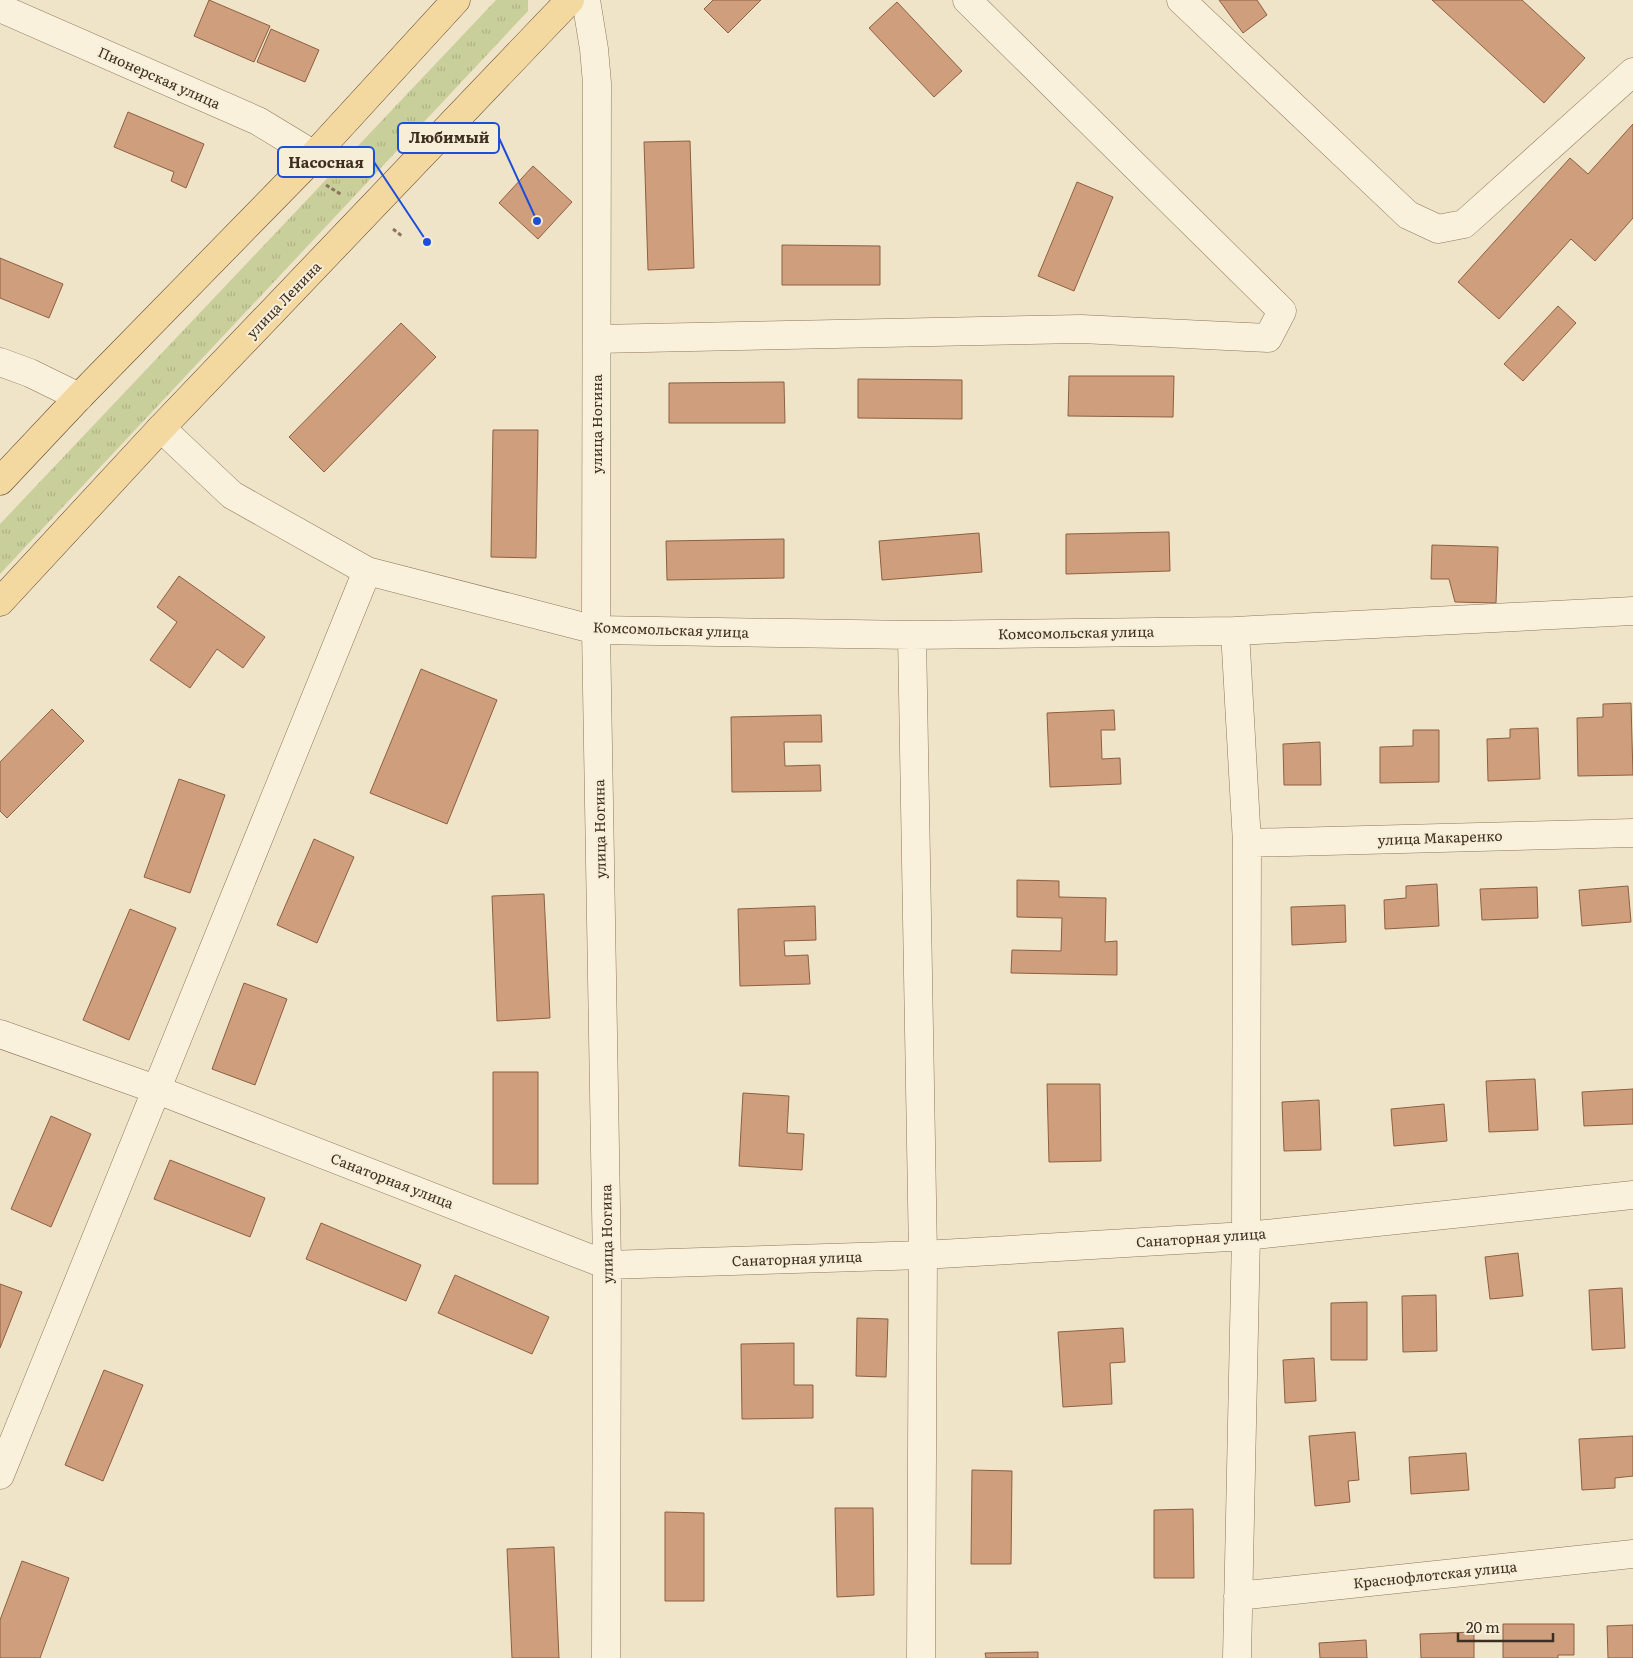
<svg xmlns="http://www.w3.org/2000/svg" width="1633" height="1658" font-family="Literata,serif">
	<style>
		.park { fill: url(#park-tufts) }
		.building { fill: #cf9f7d; stroke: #8d5f41 }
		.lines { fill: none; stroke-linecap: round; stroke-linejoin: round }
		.minor-casing { stroke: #8d765c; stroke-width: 29 }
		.major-casing { stroke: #5b4430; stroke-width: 29 }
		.path { stroke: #8d765c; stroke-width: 3; stroke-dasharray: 4 2.5; stroke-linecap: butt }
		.minor { stroke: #faf1dc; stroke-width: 28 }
		.major { stroke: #f3d9a0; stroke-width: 28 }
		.labels { text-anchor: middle; stroke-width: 4; stroke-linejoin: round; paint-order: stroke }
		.street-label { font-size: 14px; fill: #3d2e20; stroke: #f7eed8 }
		.leader { fill: none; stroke: #1d4ed8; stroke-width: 2 }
		.callout-dot { fill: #1d4ed8; stroke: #f7eed8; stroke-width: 2 }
		.callout { fill: #f7eed8; stroke: #1d4ed8; stroke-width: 2 }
		.callout-label { font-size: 15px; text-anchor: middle; font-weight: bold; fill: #3d2e20 }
	</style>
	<defs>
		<pattern id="park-tufts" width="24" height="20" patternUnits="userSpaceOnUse" patternTransform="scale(1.25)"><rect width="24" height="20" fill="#c9cf9b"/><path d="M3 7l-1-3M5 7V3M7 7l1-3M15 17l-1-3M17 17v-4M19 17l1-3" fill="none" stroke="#aeb285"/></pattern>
	</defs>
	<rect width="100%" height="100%" fill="#f0e4c8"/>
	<path class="park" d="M496,0h32v11l-528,563v-50z"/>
	<path class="building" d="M209,0l61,26 -16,36 -60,-26z
		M713,0h48l-33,33 -24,-24z
		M1219,0h38l10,15 -24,18z
		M1432,0h90l63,58 -41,45z
		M897,2l65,69 -28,26 -65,-69z
		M271,29l48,21 -14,32 -48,-20z
		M128,112l76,32 -18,44 -15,-7 3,-9 -60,-25z
		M1633,124v94l-38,43 -24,-22 -72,80 -41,-37 112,-124 18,16z
		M690,141l4,127 -46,2 -4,-128z
		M533,166l39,36 -34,37 -39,-36z
		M1077,182l36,15 -39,94 -36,-15z
		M782,245l98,1v39h-98z
		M0,258l63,26 -14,34 -49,-20z
		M1558,306l18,17 -53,58 -19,-17z
		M401,323l35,34 -112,115 -35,-35z
		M1069,376h105l-1,41 -105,-1z
		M858,379l104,1v39l-104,-1z
		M784,382l1,41h-116v-40z
		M493,430h45l-2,128 -45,-1z
		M1169,532l1,39 -104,3v-40z
		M979,533l3,39 -100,8 -3,-39z
		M784,539v39l-117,2 -1,-39z
		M1432,545l66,2 -2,56 -41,-1 -6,-23h-18z
		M179,576l86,61 -22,31 -26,-19 -27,39 -40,-28 27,-38 -20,-15z
		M421,669l76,31 -50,124 -77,-31z
		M1631,703l2,72 -55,1 -1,-58 26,-1v-13z
		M52,709l32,32 -77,77 -7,-7v-49z
		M1114,710l1,20h-14l1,29 18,-1 1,26 -71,3 -3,-74z
		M821,715l1,27h-38l1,24 35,-1 1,26 -89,1 -1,-75z
		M1538,728l2,51 -52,2 -1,-42 23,-1v-9z
		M1413,730h26v52l-59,1v-36l33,-1z
		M1320,742l1,43h-37l-1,-41z
		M179,779l46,16 -35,98 -46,-16z
		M314,839l40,18 -37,86 -40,-18z
		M1017,880l42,1v16l47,1 -1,44 12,-1v34l-106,-2 1,-23 49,1 1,-33 -45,-1z
		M1437,884l2,42 -54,3 -1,-29 22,-2v-12z
		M1628,886l3,36 -49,4 -3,-36z
		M1537,887l1,31 -56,2 -2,-31z
		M544,894l6,124 -53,3 -5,-125z
		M1345,905l1,37 -54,3 -1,-38z
		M815,906l1,34 -32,1 1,15 23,-1 2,29 -70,2 -2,-77z
		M130,909l46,19 -47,112 -46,-20z
		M244,983l43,16 -32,86 -43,-16z
		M493,1072h45v112h-45z
		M1535,1079l3,51 -49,2 -3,-51z
		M1047,1084h53l1,77 -52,1z
		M1633,1089v35l-49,2 -2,-34z
		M743,1093l46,3 -2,37 17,1 -2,36 -63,-4z
		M1319,1100l2,50 -37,1 -2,-49z
		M1444,1104l3,37 -53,5 -3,-37z
		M51,1116l40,18 -40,93 -40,-18z
		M170,1160l95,38 -15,39 -96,-38z
		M321,1223l100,42 -15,36 -100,-42z
		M1518,1253l5,43 -33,3 -5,-42z
		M455,1275l94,42 -17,37 -94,-41z
		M0,1284l22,8 -22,56z
		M1622,1288l3,60 -33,2 -3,-60z
		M1436,1295l1,56 -34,1 -1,-56z
		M1367,1302v58h-36v-57z
		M857,1318l31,1 -2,58 -30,-1z
		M1123,1328l2,34 -15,1 2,41 -49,3 -5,-75z
		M794,1343v42h19v33l-71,1 -1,-75z
		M1314,1358l2,43 -31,2 -2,-43z
		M104,1370l39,15 -40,96 -38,-16z
		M1355,1432l4,48 -11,1 2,21 -35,4 -6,-70z
		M1633,1436v40l-18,2v10l-33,2 -3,-51z
		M1466,1453l3,37 -58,4 -2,-37z
		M972,1470l40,1 -1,93h-40z
		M835,1508h38l1,87 -37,2z
		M1193,1509l1,69h-40v-68z
		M665,1512l39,1v88h-39z
		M554,1547l5,111h-47l-5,-109z
		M22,1561l47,17 -29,80h-40v-38z
		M1503,1624h71v31h-16v3h-55z
		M1633,1625v33h-25l-1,-32z
		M1474,1632v26h-53l-1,-24z
		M1366,1640l1,18h-47l-1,-15z
		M1038,1652v6h-52l-1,-5z"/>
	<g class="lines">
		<defs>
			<path id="minor" d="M586,0l8,49 3,34 -1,547 11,635 -1,393
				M1181,0l227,215 30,14 26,-5 169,-152
				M0,8l258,113 56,34
				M597,339l484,-10 187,9 14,-27 -315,-311
				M0,362l30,11 49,24
				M161,428l71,67 135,76 229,59 316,5 323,-4 398,-20
				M1235,631l12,212 -1,393 -9,422
				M912,635l11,620 -2,403
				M1247,843l386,-10
				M0,1034l155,55 452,176 316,-10 323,-19 387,-41
				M0,1475l367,-904
				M1238,1596l395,-42"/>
			<path id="major" d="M0,481l79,-84 223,-228 12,-14 142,-155
				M0,602l161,-174 409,-428"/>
		</defs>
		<use href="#minor" class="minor-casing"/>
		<use href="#major" class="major-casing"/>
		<path class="path" d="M326,185l16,10
			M393,229l9,7"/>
		<use href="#minor" class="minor"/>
		<use href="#major" class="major"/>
	</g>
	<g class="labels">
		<g class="street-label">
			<text transform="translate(159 78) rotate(24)" y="5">Пионерская улица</text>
			<text transform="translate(284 300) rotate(-46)" y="5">улица Ленина</text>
			<text transform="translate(597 424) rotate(-90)" y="5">улица Ногина</text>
			<text transform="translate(671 630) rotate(2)" y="5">Комсомольская улица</text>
			<text transform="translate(1076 633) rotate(-1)" y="5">Комсомольская улица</text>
			<text transform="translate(600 829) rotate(-91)" y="5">улица Ногина</text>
			<text transform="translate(1440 838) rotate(-2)" y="5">улица Макаренко</text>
			<text transform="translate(392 1181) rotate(21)" y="5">Санаторная улица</text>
			<text transform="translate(607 1234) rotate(-91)" y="5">улица Ногина</text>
			<text transform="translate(1201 1238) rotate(-4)" y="5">Санаторная улица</text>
			<text transform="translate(797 1259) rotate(-2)" y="5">Санаторная улица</text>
			<text transform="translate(1435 1575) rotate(-6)" y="5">Краснофлотская улица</text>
		</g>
	</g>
	<path class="leader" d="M537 221L499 138M427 242L374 162"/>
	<g class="callout-dot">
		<circle cx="537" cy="221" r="5"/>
		<circle cx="427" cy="242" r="5"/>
	</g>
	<g class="callout">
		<rect x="398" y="123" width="101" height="30" rx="5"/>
		<rect x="278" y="147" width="96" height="30" rx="5"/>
	</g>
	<g class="callout-label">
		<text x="449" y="143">Любимый</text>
		<text x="326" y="168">Насосная</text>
	</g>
	<path d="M1458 1633v8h95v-8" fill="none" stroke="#3d2e20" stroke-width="2.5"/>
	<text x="1466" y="1633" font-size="15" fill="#3d2e20" stroke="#f7eed8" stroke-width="4" paint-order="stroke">20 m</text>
</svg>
